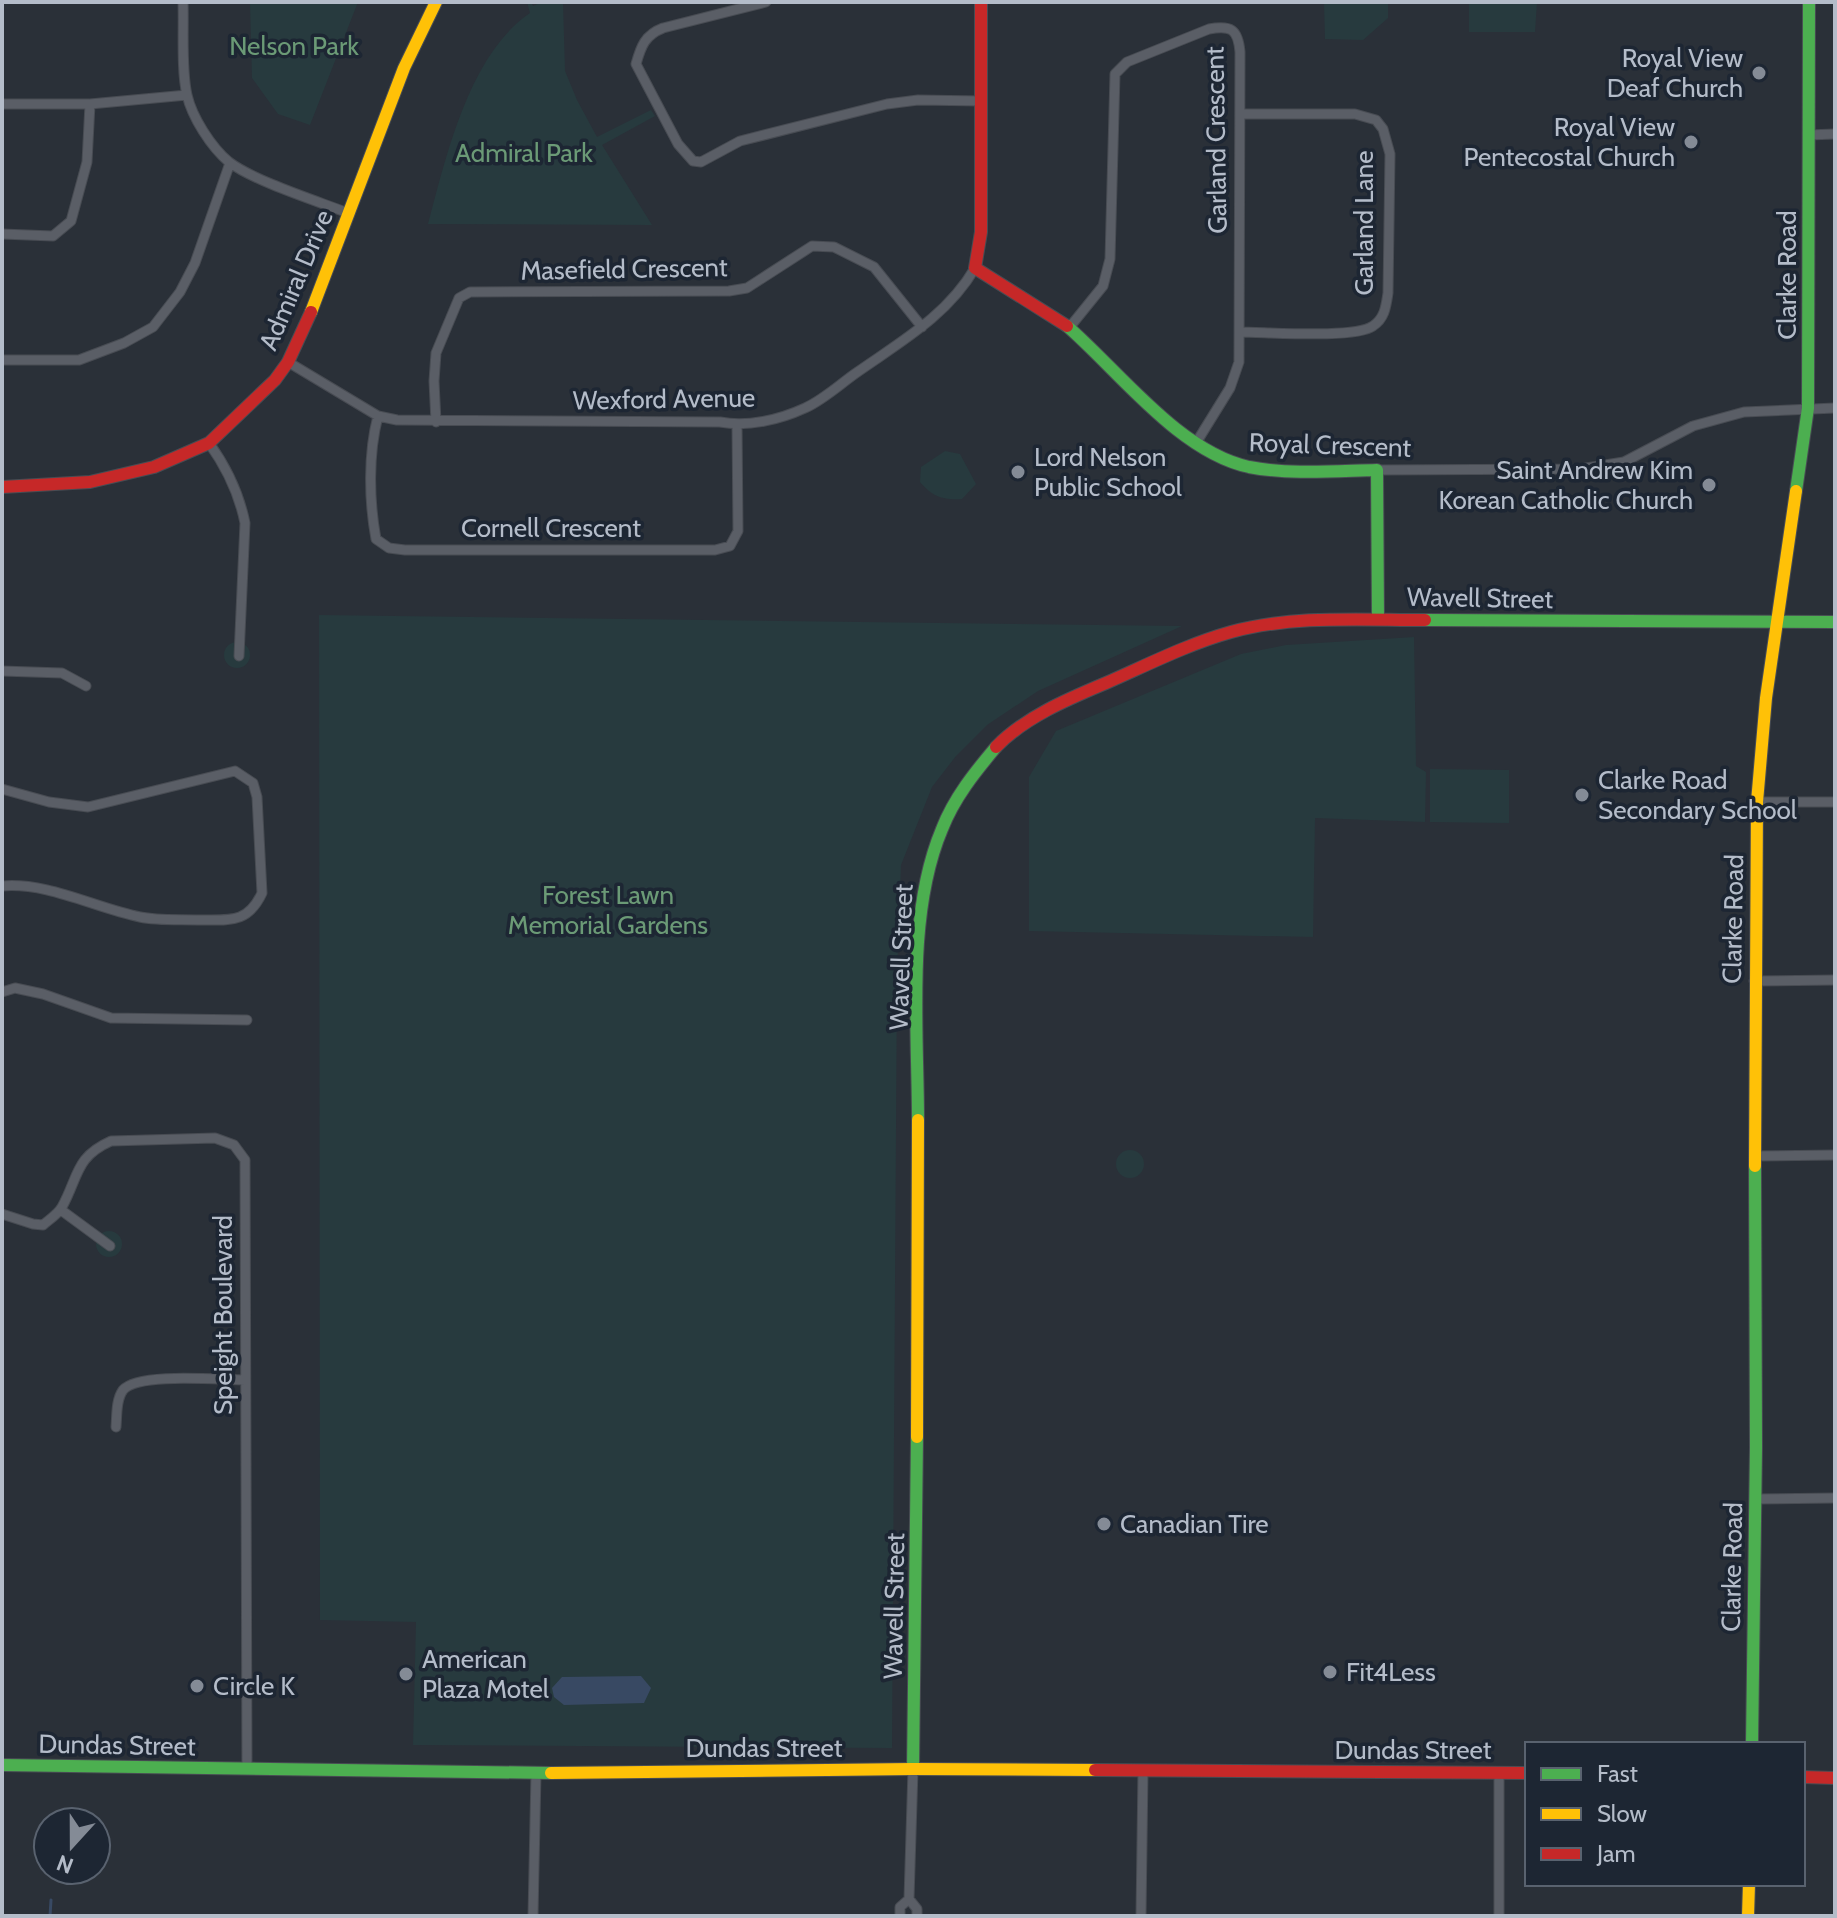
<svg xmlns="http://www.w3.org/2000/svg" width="1837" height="1918" font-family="Cabin,sans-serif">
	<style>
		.green { fill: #273a3e }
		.water { fill: #384963 }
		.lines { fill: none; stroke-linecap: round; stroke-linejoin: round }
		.stream { stroke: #384963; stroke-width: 3 }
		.street-casing { stroke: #484c53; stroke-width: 11 }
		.fast-casing { stroke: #484c53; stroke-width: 14 }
		.slow-casing { stroke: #484c53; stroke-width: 14 }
		.jam-casing { stroke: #484c53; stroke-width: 14 }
		.street { stroke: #5a5e66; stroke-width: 9 }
		.fast { stroke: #4caf50; stroke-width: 12 }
		.slow { stroke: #ffc107; stroke-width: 12 }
		.jam { stroke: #c62828; stroke-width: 12 }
		.poi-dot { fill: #848b96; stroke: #1d2633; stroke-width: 3 }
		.labels { text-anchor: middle; stroke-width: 7; stroke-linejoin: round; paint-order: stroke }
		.park-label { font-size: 26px; fill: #6b9a76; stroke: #1d2633 }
		.poi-label { font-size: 26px; fill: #b4bcc9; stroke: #1d2633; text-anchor: start }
		.street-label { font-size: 26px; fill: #b4bcc9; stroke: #1d2633 }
	</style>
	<rect width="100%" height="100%" fill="#2a3038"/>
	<path class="green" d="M250,2h108l-48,123 -32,-11 -26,-36z
		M527,2h4l2,4 9,-4h21l2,69 12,29 20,37 54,-27 4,6 -53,29 50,80 -224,-1c18,-67 41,-170 102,-211z
		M1324,2h64v16l-25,22 -38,-1z
		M1469,2h68l-2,30h-66z
		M945,451l15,3 16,30 -14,15c-20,1 -29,-2 -42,-17l1,-15z
		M319,615l863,11 -144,65 -51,34 -31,31 -24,31 -31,78 -4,109 -5,774 -479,-3 3,-123 -96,-2z
		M1414,637l2,129 10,6 -1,50 -110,-4 -2,119 -284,-6v-154l27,-46 185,-77 45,-9z
		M224 655a13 13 0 1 1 26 0a13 13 0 1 1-26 0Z
		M1430,769l79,1v53l-79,-1z
		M1116 1164a14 14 0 1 1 28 0a14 14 0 1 1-28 0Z
		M96 1244a13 13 0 1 1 26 0a13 13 0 1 1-26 0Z"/>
	<path class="water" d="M641,1676l10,12 -7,15 -80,2 -10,-8 -2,-9 10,-11z"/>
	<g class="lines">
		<path class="stream" d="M50,1916l1,-16"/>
		<defs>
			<path id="street" d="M183,2c1,27 -2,67 4,93 5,22 24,52 42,67 25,19 88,39 119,51
				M766,2l-103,26c-18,7 -22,18 -27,36l42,80 15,17 8,1 39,-21 147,-37 31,-4 64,1
				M2,104h88l97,-9
				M1808,135l27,-1
				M2,234l51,2 18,-15 16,-59 3,-58
				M1069,328l34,-42 7,-27 5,-185 12,-12 82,-33c22,-4 29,0 31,23l-1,310 -9,26 -34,55
				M1240,332c27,0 115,7 133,-6 12,-8 13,-20 15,-33l2,-139 -7,-25 -7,-9 -21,-6h-114
				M2,360h77l45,-17 29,-16 27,-35 15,-29 35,-100
				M288,362l90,54 19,4 323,2c28,5 59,-2 85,-14 18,-8 34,-23 51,-35 44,-31 91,-57 119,-105
				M378,416c-10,38 -9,85 -2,123l13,9 16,2h310l15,-4 8,-15 -1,-106
				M436,422l-2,-41 2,-28 23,-55 11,-6 259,-1 18,-3 65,-42 22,1 40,20 48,60
				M209,443c18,25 30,50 36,80l-6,133
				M1377,470l203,-1 44,-7 69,-36 51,-14 91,-4
				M2,671l60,2 24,13
				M2,789l47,13 39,5 147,-36 18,12 4,14 5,96c-14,30 -31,27 -61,27 -20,-1 -42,1 -61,-3 -45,-9 -92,-35 -138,-31
				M1757,802h78
				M1754,981l81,-1
				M2,992l13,-4 28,6 68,24 136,2
				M1755,1156l80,-1
				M61,1210l49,36
				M2,1214l31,10 10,1c7,-6 15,-11 19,-18 17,-31 13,-50 49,-66l104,-3 19,7 11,15 2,608
				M116,1427c1,-12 0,-27 7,-37 15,-18 97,-10 122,-10
				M1755,1499l80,-1
				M913,1769l-4,130 8,10v7
				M533,1916l3,-143
				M900,1916v-9l9,-8
				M1141,1916l2,-146
				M1499,1916v-143"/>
			<path id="fast" d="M1067,326c52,45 112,126 182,141 42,8 86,4 128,3l1,149
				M1796,491l12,-83 1,-406
				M1425,620l410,2
				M918,1120c0,-91 -12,-206 24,-291 12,-31 33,-57 54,-82
				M1752,1744l4,-297 -1,-281
				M2,1765l549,8
				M913,1769l4,-332"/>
			<path id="slow" d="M311,312l93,-244 32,-66
				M1755,1166l2,-364 9,-104 30,-207
				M917,1437l1,-317
				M551,1773l362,-4 182,1
				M1748,1916l1,-32"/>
			<path id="jam" d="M981,2v230l-6,36 92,58
				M2,487l88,-5 64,-15 55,-24 66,-63 13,-18 23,-50
				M996,747c29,-30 72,-48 110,-64 41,-18 82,-39 125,-51 62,-17 130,-12 194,-12
				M1095,1770l432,3
				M1803,1777l32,1"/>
		</defs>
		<use href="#street" class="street-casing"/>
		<use href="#fast" class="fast-casing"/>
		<use href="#slow" class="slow-casing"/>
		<use href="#jam" class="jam-casing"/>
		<use href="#street" class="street"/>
		<use href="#fast" class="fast"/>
		<use href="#slow" class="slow"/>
		<use href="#jam" class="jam"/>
	</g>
	<g class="poi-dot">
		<circle cx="1759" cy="73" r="8"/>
		<circle cx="1691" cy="142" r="8"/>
		<circle cx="1018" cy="472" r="8"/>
		<circle cx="1709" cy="485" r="8"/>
		<circle cx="1582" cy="795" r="8"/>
		<circle cx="1104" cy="1524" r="8"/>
		<circle cx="1330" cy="1672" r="8"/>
		<circle cx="406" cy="1674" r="8"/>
		<circle cx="197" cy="1686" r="8"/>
	</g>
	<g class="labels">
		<g class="park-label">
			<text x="294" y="55">Nelson Park</text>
			<text x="524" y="162">Admiral Park</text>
			<text x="608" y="904">Forest Lawn<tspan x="608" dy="30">Memorial Gardens</tspan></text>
		</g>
		<g class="poi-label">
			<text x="1743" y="67" text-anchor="end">Royal View<tspan x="1743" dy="30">Deaf Church</tspan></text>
			<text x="1675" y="136" text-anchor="end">Royal View<tspan x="1675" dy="30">Pentecostal Church</tspan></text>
			<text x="1034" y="466">Lord Nelson<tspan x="1034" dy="30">Public School</tspan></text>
			<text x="1693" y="479" text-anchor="end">Saint Andrew Kim<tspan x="1693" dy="30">Korean Catholic Church</tspan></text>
			<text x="1598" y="789">Clarke Road<tspan x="1598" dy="30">Secondary School</tspan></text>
			<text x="1120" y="1533">Canadian Tire</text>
			<text x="422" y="1668">American<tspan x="422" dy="30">Plaza Motel</tspan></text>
			<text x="1346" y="1681">Fit4Less</text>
			<text x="213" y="1695">Circle K</text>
		</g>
		<g class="street-label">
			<text transform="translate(1216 140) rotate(-91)" y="9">Garland Crescent</text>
			<text transform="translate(1364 223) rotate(-90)" y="9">Garland Lane</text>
			<text transform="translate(624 269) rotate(-1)" y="9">Masefield Crescent</text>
			<text transform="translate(1787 275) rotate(-90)" y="9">Clarke Road</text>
			<text transform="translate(296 280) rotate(-67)" y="9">Admiral Drive</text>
			<text transform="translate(664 399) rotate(-1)" y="9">Wexford Avenue</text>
			<text transform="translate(1330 445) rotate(2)" y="9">Royal Crescent</text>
			<text x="551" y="537">Cornell Crescent</text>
			<text transform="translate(1480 598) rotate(1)" y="9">Wavell Street</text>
			<text transform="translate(1733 919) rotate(-89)" y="9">Clarke Road</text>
			<text transform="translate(901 957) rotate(-88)" y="9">Wavell Street</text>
			<text transform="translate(223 1315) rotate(-90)" y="9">Speight Boulevard</text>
			<text transform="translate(1732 1567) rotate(-89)" y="9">Clarke Road</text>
			<text transform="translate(894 1606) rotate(-89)" y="9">Wavell Street</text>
			<text transform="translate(117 1745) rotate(1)" y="9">Dundas Street</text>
			<text x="764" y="1757">Dundas Street</text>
			<text x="1413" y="1759">Dundas Street</text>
		</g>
	</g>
	<rect width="1837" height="1918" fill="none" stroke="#b4bcc9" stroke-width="8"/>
	<rect x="1525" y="1742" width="280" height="144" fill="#1d2633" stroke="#59626f" stroke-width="2"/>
	<rect x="1541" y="1768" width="40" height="12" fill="#4caf50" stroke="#59626f" stroke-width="2"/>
	<text x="1597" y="1782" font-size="24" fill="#b4bcc9">Fast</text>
	<rect x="1541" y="1808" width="40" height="12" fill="#ffc107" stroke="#59626f" stroke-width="2"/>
	<text x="1597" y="1822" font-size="24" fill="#b4bcc9">Slow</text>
	<rect x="1541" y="1848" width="40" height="12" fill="#c62828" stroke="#59626f" stroke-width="2"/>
	<text x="1597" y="1862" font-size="24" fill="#b4bcc9">Jam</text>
	<g transform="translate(72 1846) rotate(201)"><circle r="38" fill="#1d2633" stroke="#59626f" stroke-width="2"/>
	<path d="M0-6L14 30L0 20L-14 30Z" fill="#848b96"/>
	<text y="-12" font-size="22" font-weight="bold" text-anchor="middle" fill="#b4bcc9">N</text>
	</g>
</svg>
